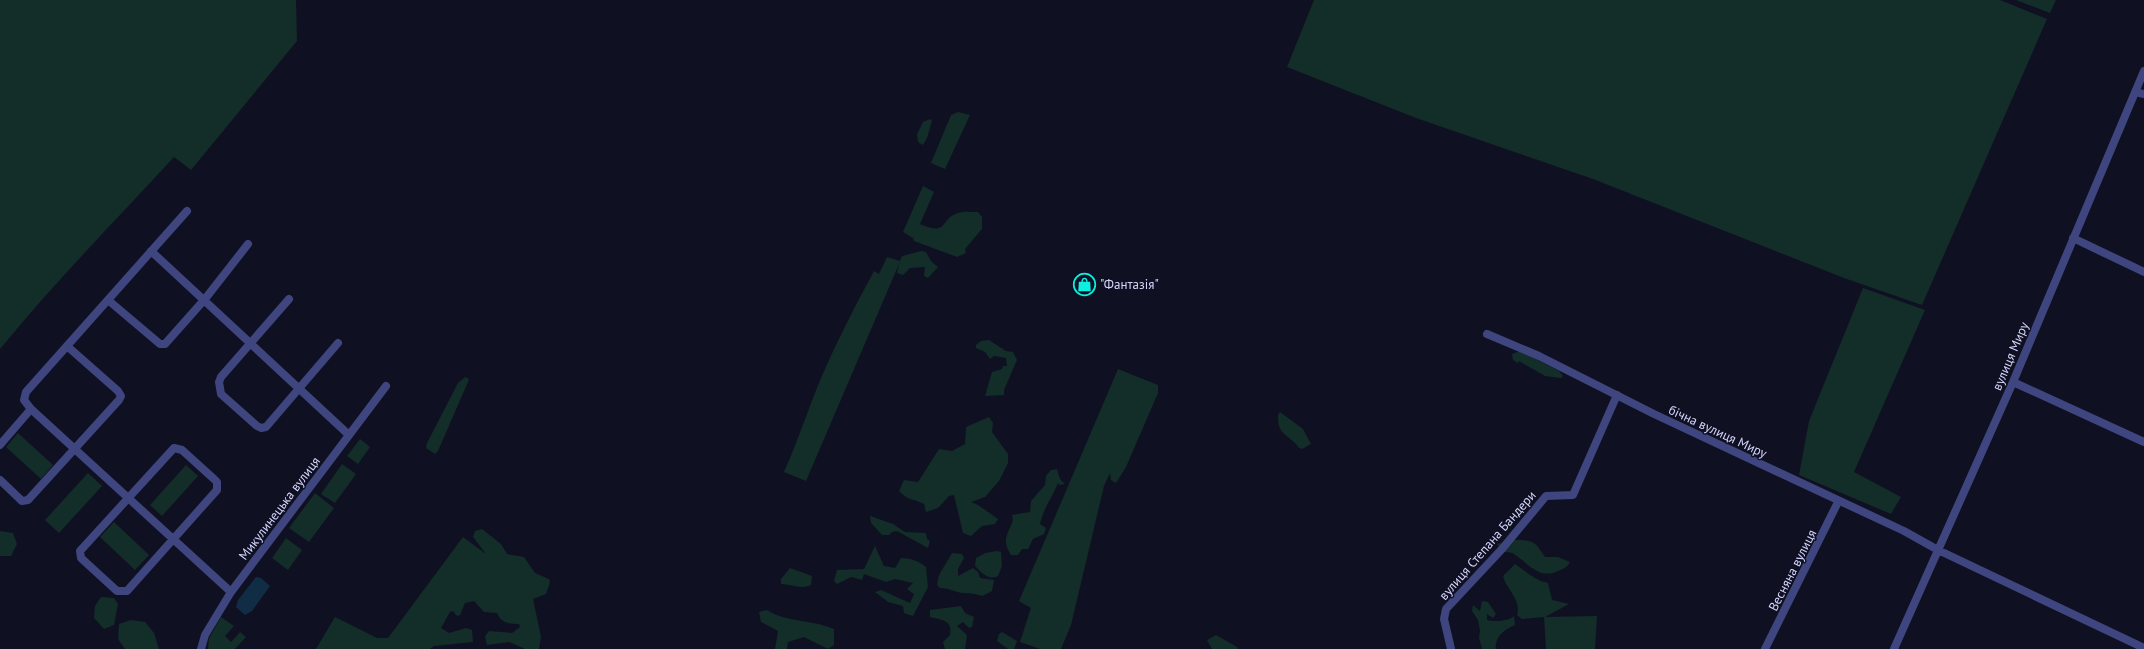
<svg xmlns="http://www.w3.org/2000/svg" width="2144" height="649" font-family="'PT Sans',sans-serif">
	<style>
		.green { fill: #132d28 }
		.water { fill: #112d46 }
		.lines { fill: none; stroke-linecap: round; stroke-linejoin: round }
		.street { stroke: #3e457f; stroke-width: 8 }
		.labels { text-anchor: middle; stroke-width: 3; stroke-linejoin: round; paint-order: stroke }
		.poi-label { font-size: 13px; fill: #d4d6fc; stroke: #101023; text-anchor: start }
		.street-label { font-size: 13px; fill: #d4d6fc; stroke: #101023 }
	</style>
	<rect width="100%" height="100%" fill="#101023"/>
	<path class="green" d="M0,0h296l1,41 -106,129 -17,-13c-58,63 -119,125 -174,192z
		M1314,0h686l47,19 -125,286 -78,-27 -251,-99 -177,-61 -129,-51z
		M2016,0h40l-6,13z
		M958,112l12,3 -25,54 -14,-6 20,-48z
		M930,119l2,2 -5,17 -4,7 -5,-3 -1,-8 6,-12z
		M923,186l11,6 -14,32c29,13 19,-5 38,-11 6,-2 14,-1 20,-1l4,5v12l-17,20 1,4 -9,4 -43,-16 -1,-3 -10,-6z
		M921,251l5,1 5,9 7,6 -10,11 -4,-2 1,-9 -15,1 -7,7 -6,-2 2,-9 -93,217 -22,-9c14,-31 24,-63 37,-94 16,-37 34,-72 53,-107l5,3 8,-17 13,4 2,-5z
		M1863,288l62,22 -71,162 47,25 -10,17 -92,-39 10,-54z
		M989,340l17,11 7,1 4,8 -13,30v5l-19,1 7,-24 10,-3 1,-3h4l-1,-8 -12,-2 -4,3 -5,-7 -9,-4v-3l5,-4z
		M1520,351l39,20 4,5 -2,2 -16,-2 -26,-15 -1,2 -5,-3 -1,-6z
		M1118,369l40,16v8l-32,74 -10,16 -5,-3 -1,-7 -6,13 -33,139 -10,24h-21l-20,-7 11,-34 -12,-7z
		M465,377l4,2 -1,3 -30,69 -3,3 -9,-6 1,-5 31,-60z
		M1280,412l23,17 8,15 -9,5c-4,-1 -4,-3 -7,-6 -12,-11 -17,-10 -17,-28z
		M989,417l4,6 -1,9 16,22v9l-9,18 -14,16 -14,5 7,3 20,14 -3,5 -13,2 -11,10 -8,-3 -9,-38 -5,1 -11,12 -12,4 -2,-8c-12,-6 -15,-3 -25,-13l5,-11 14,2 21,-33 13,2 13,-7 1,-17z
		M18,433l35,32 -12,14 -35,-32z
		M360,439l10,8 -12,17 -11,-8z
		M342,464l14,10 -21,29 -14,-9z
		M186,465l12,11 -36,40 -12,-11z
		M1057,469l3,10 5,5 -6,1 -1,-2c-6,15 -14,24 -18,41l6,4 -2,6 -11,5 -5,10h-6l-4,6h-7c-10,-16 -3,-20 2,-35l-1,-5 18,-3 1,-11 14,-16 1,-9 5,-6z
		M88,473l14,13 -43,47 -14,-13z
		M315,493l19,15 -25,34 -20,-14z
		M870,516l23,8 12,8 21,1 1,6 3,2 -2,7 -31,-17 -5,1 -3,3h-7l-11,-12z
		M114,522l35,33 -14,15 -35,-33z
		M482,529l19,15 6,10 17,3 11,16 14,6 1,3 -4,12 -13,5 8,38 -2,12h-14l-16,-7 -22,3 -2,-9 4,-5 23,2 8,-6 -1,-3c-10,0 -18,-1 -22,-11l-13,-1 -10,-11 -9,2 -5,12 -3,1 -4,-5 -3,1 -9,16 8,5 17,-5 6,2 1,12 -39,4 -4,3h-114l19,-32 42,21h11l75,-101 23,17 -13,-17 2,-6z
		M0,531l13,2 4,11 -6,12h-11z
		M286,538l16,12 -14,20 -16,-12z
		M1514,540c19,0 21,1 31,17h13l12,5c-3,6 -7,7 -12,9 -19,9 -30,-8 -44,-17 -3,-2 -9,-2 -12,-2l-5,-8z
		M875,546l9,20 11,2 6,-10c9,0 18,3 25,9l2,20 -15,29 -9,-3 -1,-7 -15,-4 -13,-10 6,-2 29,13 4,-9 -7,-5 6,-6 -18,-4 -9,3 -22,-8 -2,6 -11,-3 -14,7 -3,-3 3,-11 27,-1z
		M997,551l4,1 1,14 -4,10c-10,5 -17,-4 -23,-10l1,-8 9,-5z
		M952,553l10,1 2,4 -6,11v7l15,-8 5,4 2,6 14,2 -2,11 -10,5c-7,-3 -12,-2 -19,-3 -9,-1 -13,-5 -23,-5l-3,-3c1,-13 9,-20 15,-32z
		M1515,564c12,8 19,16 33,19l4,17 17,4 -24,13 52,-1 -2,33h-49l-2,-32 -22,2 -5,-4c5,-15 -11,-26 -14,-39z
		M790,568l22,8 -1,9c-11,5 -19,-1 -30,-1v-5z
		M101,597l13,1 4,6 -4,21 -10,4 -10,-11 1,-12z
		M1482,601l6,1 8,12 -3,4 -6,-4v6c7,2 23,1 27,-4l1,9c-10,4 -21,12 -19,24h-14l-3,-11 1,-7 -2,-11 -6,-9 1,-6 7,6z
		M961,606l4,7 9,4 -2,10 -3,1 -6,-6 -6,4 10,9 -2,14h-20l-2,-7 7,-7c3,-15 -8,-15 -20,-18v-7z
		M767,610c21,13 42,9 64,18l3,1v16l-6,4 -24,-12 -16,5 -1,7h-12l3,-18 -17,-9 -2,-10z
		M221,617l13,9 -9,10 6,6 9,-10 6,5 -11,12h-27l1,-11z
		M131,620l14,2 9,11 5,16h-34l-7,-10 1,-15z
		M1002,632l15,9 -3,8h-6l-11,-8 2,-7z
		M1216,635l21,12 1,2h-26l-5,-9z"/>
	<path class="water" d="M256,577l5,1 9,8 -18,25 -7,4 -9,-8 2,-7z"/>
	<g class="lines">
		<path class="street" d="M2135,92l9,2
			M187,211l-161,181 -2,8 7,9 200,183
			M2073,238l71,34
			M151,251l198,184
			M289,299l-68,78 -2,5 2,12 36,32 4,2 5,-1 72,-84
			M108,300l52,44h5l40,-45 43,-55
			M1487,334l52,22 115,58 250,117 34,19 206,98
			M2013,382l131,60
			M0,445l31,-36
			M174,448l8,2 32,29 3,3v8l-90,101h-10l-36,-33 -1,-7z
			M0,480l22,21 6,-1 91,-100 2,-4 -3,-5 -51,-45
			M201,649l4,-14 26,-43 155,-206
			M1451,649l-7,-30 2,-10 56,-60 44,-53 27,-1 44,-100
			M1765,649l73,-147
			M1894,649l119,-267 131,-311"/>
	</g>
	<defs>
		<symbol id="shop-ring" viewBox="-11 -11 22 22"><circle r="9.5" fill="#101023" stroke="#0feee3" stroke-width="1.5"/><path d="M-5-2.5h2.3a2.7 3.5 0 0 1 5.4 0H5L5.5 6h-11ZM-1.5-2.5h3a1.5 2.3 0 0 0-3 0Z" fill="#0feee3"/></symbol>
	</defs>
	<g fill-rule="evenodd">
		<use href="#shop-ring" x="1072" y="272" width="25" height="25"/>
	</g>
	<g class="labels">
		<g class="poi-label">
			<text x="1100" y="289">"Фантазія"</text>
		</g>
		<g class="street-label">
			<text transform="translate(2010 356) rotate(-67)" y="5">вулиця Миру</text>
			<text transform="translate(1718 431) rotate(25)" y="5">бічна вулиця Миру</text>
			<text transform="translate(279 508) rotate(-53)" y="5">Микулинецька вулиця</text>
			<text transform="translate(1487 545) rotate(-49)" y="5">вулиця Степана Бандери</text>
			<text transform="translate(1792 570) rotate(-63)" y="5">Весняна вулиця</text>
		</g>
	</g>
</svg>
